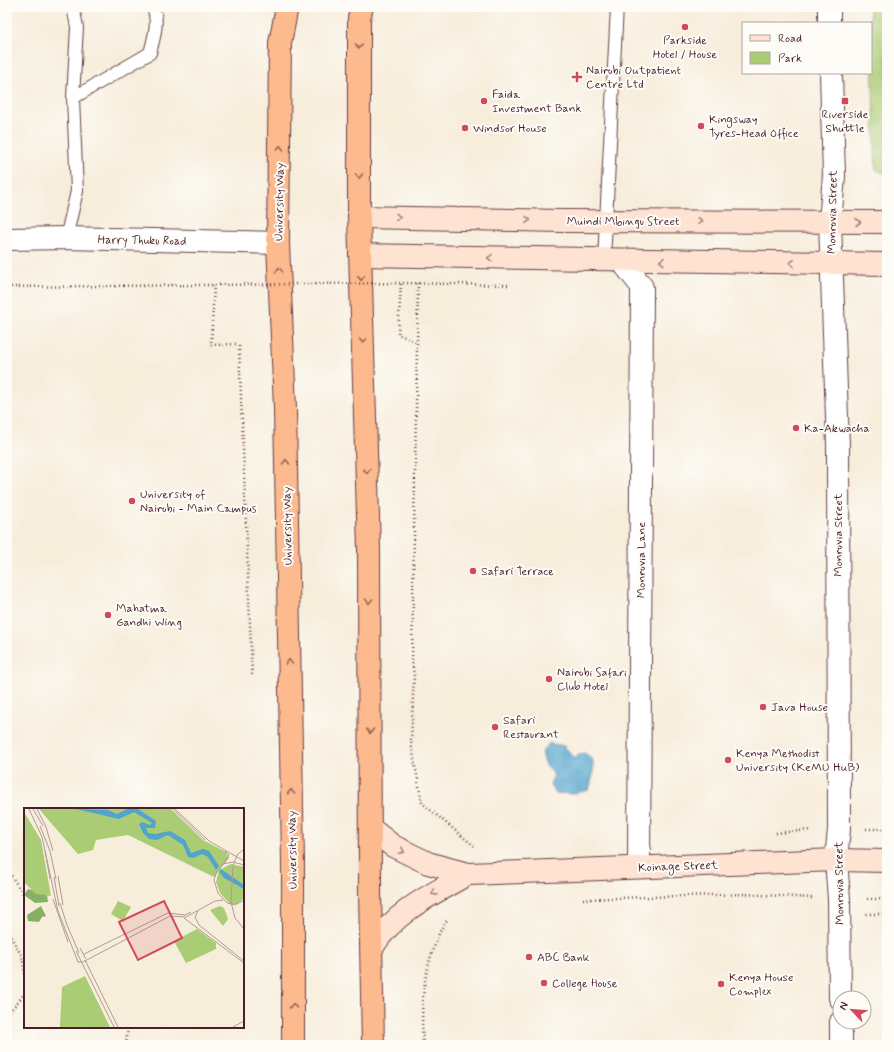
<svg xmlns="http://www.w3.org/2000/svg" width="894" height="1052" font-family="Mynerve,sans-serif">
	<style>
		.park { fill: #aacc74; stroke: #7a7650 }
		.water { fill: url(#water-ripples); stroke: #4e627c }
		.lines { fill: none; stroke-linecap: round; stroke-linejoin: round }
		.lane-casing { stroke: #643e45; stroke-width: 14 }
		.street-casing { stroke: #643e45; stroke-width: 24 }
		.secondary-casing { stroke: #643e45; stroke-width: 24 }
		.highway-casing { stroke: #643e45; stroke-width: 24 }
		.path { stroke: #643e45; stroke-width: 2.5; stroke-dasharray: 1 3; stroke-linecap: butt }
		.lane { stroke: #fff; stroke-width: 12 }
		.street { stroke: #fff; stroke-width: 22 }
		.secondary { stroke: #fee3d2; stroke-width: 22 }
		.highway { stroke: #fcba8e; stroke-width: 22 }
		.path-bridge { stroke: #643e45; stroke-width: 2.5; stroke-dasharray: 1 3; stroke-linecap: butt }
		.oneway { stroke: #9a6558 }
		.oneway2 { stroke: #a4817e }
		.poi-dot { fill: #d1495b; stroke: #fdfcf7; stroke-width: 1.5 }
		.labels { text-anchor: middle; stroke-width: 4; stroke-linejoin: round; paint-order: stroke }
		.poi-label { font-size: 12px; fill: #4a1f2b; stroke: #fdfcf7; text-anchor: start }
		.street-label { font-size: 12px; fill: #4a1f2b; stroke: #fdfcf7 }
		.inset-river { fill: none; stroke: #51a4cc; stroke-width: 2 }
		.inset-road { fill: none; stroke: #b29b95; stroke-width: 1 }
		.view { fill: #d1495b; fill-opacity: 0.15; stroke: #d1495b; stroke-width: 2 }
		.inset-edge { fill: none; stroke: #4a1f2b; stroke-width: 2 }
	</style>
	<defs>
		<pattern id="water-ripples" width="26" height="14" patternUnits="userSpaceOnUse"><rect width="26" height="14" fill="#51a4cc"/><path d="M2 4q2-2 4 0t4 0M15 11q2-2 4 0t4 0" fill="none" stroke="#4585a6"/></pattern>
	</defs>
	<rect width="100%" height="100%" fill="#fdfcf7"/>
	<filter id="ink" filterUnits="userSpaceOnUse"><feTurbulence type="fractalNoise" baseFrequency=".025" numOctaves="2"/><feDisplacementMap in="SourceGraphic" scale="8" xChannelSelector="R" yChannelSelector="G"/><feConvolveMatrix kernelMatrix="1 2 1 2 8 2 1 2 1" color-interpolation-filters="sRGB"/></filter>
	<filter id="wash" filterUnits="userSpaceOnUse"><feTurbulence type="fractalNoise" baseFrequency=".012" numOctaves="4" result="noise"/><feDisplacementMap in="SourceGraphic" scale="16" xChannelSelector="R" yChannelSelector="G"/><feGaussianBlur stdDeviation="0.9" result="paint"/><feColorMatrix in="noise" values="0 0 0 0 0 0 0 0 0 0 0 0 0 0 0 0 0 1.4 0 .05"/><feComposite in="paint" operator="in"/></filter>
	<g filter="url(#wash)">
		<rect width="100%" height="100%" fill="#f7eddb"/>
		<path class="park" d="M870,7h17v167l-11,-4z"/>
		<path class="water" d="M549,743l15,3 10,11 11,-4 8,7v15l-4,15 -17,4 -17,-1 -5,-9 4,-9 -9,-11 -3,-12z"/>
	</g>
	<g filter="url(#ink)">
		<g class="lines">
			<defs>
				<path id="lane" d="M73,98l77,-45c4,-15 9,-32 3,-46
					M66,238l11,-47 -4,-93 4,-71 -4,-20
					M604,260l13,-253"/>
				<path id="street" d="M829,7v16
					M831,73l3,103 -4,46 8,223 1,384 -3,31 3,39 1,99
					M7,239l59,-1 212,5
					M621,260l21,27 -3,580
					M841,1022v23"/>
				<path id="secondary" d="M359,217l202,4 326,1
					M360,255l527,9
					M370,828l23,18 35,17 40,11 368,-14 51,1
					M372,948c22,-36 60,-54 96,-74"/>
				<path id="highway" d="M287,7l-7,36 -2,200 7,165 8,455v182
					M362,7l-3,11v199l10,332 1,344 3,152"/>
			</defs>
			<use href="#lane" class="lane-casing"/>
			<use href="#street" class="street-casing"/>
			<use href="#secondary" class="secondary-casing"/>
			<use href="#highway" class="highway-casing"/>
			<path class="path" d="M418,283l-6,377 2,15 -3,67 11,61 52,43
				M401,284l-3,50 18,8
				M214,285l-3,60 25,-1
				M239,346l13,329
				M866,829h21
				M776,833l35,-3
				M7,869l18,28
				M583,899l162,-5 67,4
				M867,899h20
				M866,914h21
				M7,921l5,18 10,17 3,19
				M7,1015l18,-22
				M126,1045l2,-18
				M423,1045c-2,-35 -1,-65 11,-98 4,-11 7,-20 14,-28"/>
			<use href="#lane" class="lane"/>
			<use href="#street" class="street"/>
			<use href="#secondary" class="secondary"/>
			<use href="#highway" class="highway"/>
			<path class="path-bridge" d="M7,287l394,-4 110,2"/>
		</g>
		<defs><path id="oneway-chevron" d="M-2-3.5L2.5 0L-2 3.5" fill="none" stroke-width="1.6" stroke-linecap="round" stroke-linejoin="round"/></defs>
		<g class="oneway">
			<use href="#oneway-chevron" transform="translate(359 46) rotate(90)"/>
			<use href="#oneway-chevron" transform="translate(280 148) rotate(-89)"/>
			<use href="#oneway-chevron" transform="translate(359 176) rotate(90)"/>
			<use href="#oneway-chevron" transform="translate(279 270) rotate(-93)"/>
			<use href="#oneway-chevron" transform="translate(361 278) rotate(88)"/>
			<use href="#oneway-chevron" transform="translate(363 341) rotate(88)"/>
			<use href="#oneway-chevron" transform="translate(286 462) rotate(-91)"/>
			<use href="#oneway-chevron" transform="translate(367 471) rotate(88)"/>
			<use href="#oneway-chevron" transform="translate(369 601) rotate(90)"/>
			<use href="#oneway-chevron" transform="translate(289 662) rotate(-91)"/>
			<use href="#oneway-chevron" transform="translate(370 731) rotate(90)"/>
			<use href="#oneway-chevron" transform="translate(291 792) rotate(-91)"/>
			<use href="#oneway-chevron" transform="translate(293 1006) rotate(-90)"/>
		</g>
		<g class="oneway2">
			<use href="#oneway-chevron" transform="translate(398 217) rotate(1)"/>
			<use href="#oneway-chevron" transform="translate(528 220) rotate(1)"/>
			<use href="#oneway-chevron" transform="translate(700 221)"/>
			<use href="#oneway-chevron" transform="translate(858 222)"/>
			<use href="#oneway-chevron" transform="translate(490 258) rotate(-179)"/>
			<use href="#oneway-chevron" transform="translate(662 261) rotate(-179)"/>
			<use href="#oneway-chevron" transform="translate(792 263) rotate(-179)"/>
			<use href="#oneway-chevron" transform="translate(402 851) rotate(26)"/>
			<use href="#oneway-chevron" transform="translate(434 893) rotate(151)"/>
		</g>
	</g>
	<g class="poi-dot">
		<circle cx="685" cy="27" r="4"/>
		<path d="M575 71h4v4h4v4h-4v4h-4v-4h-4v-4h4z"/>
		<circle cx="484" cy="101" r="4"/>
		<rect x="841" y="97" width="8" height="8" rx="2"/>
		<circle cx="701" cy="126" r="4"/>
		<circle cx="465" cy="128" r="4"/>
		<circle cx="796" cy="428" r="4"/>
		<circle cx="132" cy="501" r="4"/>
		<circle cx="473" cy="571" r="4"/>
		<circle cx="108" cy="615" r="4"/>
		<circle cx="549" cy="679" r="4"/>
		<circle cx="763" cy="707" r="4"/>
		<circle cx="495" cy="727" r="4"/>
		<circle cx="728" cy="760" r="4"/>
		<circle cx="529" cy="957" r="4"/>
		<circle cx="544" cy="983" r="4"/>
		<circle cx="721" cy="984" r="4"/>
	</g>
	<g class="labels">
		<g class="poi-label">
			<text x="685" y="44" text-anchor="middle">Parkside<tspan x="685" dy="14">Hotel / House</tspan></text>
			<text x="586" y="74">Nairobi Outpatient<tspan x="586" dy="14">Centre Ltd</tspan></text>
			<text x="492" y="98">Faida<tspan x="492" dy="14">Investment Bank</tspan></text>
			<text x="845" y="118" text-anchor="middle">Riverside<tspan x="845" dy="14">Shuttle</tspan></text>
			<text x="709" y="123">Kingsway<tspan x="709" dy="14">Tyres-Head Office</tspan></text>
			<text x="473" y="132">Windsor House</text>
			<text x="804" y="432">Ka-Akwacha</text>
			<text x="140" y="498">University of<tspan x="140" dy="14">Nairobi - Main Campus</tspan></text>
			<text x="481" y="575">Safari Terrace</text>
			<text x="116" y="612">Mahatma<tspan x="116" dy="14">Gandhi Wing</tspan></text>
			<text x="557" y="676">Nairobi Safari<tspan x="557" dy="14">Club Hotel</tspan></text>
			<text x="771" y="711">Java House</text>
			<text x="503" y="724">Safari<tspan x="503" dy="14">Restaurant</tspan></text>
			<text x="736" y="757">Kenya Methodist<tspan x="736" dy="14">University (KeMU HuB)</tspan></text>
			<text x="537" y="961">ABC Bank</text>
			<text x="729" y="981">Kenya House<tspan x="729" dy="14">Complex</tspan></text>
			<text x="552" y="987">College House</text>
		</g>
		<g class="street-label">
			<text transform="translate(279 202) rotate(-89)" y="4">University Way</text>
			<text transform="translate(832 212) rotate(-89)" y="4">Monrovia Street</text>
			<text x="623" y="225">Muindi Mbingu Street</text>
			<text transform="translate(142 240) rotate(1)" y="4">Harry Thuku Road</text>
			<text transform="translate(287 526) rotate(-91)" y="4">University Way</text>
			<text transform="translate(838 535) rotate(-90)" y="4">Monrovia Street</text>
			<text transform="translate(641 560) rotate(-90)" y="4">Monrovia Lane</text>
			<text transform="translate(292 850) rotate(-91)" y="4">University Way</text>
			<text transform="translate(678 866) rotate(-2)" y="4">Koinage Street</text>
			<text transform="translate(839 883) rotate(-91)" y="4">Monrovia Street</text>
		</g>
	</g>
	<g transform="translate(24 808)">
		<rect width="220" height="220" fill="#f7eddb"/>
		<path d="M94,93l13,6 -8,14 -12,-7zM196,98l4,2 4,11 -5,7 -13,-16z" fill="#aacc74"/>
		<path d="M4,81l19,6 1,7 -13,1 -11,-8zM17,98l5,10 -4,1 -3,5 -11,-1 -1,-6z" fill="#87b066"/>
		<path d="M15,1h132l32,31 23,12 3,6 -15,19 -86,-42 -32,5 -3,10 -15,4zM0,4l17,28 10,56 -15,-2 -12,-12zM207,56l13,3v31l-7,6h-7l-10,-11 -4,-11 3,-12zM173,121l19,14v6l-30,14 -12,-22zM61,168l25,51h-50l2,-40z" fill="#aacc74"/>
		<path d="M52,1l32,1 9,4 10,-5h11l18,12 -1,7h-9l2,5 7,1 15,-3 15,9 6,13 12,-4 6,2 10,15 -3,4 -8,-13 -6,-3 -9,4 -5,-1 -5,-12 -15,-10 -11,5 -8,-1 -6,-6 -4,-9 3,-2 8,3 2,-2 -18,-11 -15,7zM197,61l23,16v4l-20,-11 -5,-6z" fill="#51a4cc"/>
		<path class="inset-river" d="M208,71l12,8"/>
		<path class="inset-road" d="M5,1l13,28 16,74 20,51h5l87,-46 16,1 29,-16 8,-1M9,1l10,17M13,1l9,18 7,24M149,1l32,31M151,1l34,32 35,20M16,18l10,25 6,28M220,41l-7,6 -4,11 -2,36 4,16 9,11M21,43l5,28M200,55l5,-8 -4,-4M220,57l-11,-3 -10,2 -6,7 -3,9 4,13 9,10 8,2 9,-5M34,68l5,29M30,69l5,29M29,91l15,43M36,95l7,22 12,28M174,103l-3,6 4,8 45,36M160,110l60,45M56,140l6,11M52,143l38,76M60,146l84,-41 17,2 6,-3M61,152l33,67M209,219l11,-6"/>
		<path class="view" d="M140,93l18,37 -44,22 -19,-38z"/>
		<rect width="220" height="220" class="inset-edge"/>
	</g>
	<rect width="894" height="1052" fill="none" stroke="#fdfcf7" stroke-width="24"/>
	<rect x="742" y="22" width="130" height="52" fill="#fdfcf7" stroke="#b5a4a5"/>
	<rect x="750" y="35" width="20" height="6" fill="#fee3d2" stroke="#b5a4a5"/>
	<text x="778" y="42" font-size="12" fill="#4a1f2b">Road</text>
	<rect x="750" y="52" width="20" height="12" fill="#aacc74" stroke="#b5a4a5"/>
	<text x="778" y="62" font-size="12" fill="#4a1f2b">Park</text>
	<g transform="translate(852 1010) rotate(296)"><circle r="19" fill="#fdfcf7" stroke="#b5a4a5"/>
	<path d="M0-3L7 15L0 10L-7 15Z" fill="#d1495b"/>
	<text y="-6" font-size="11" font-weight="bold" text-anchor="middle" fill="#4a1f2b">N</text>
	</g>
</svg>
